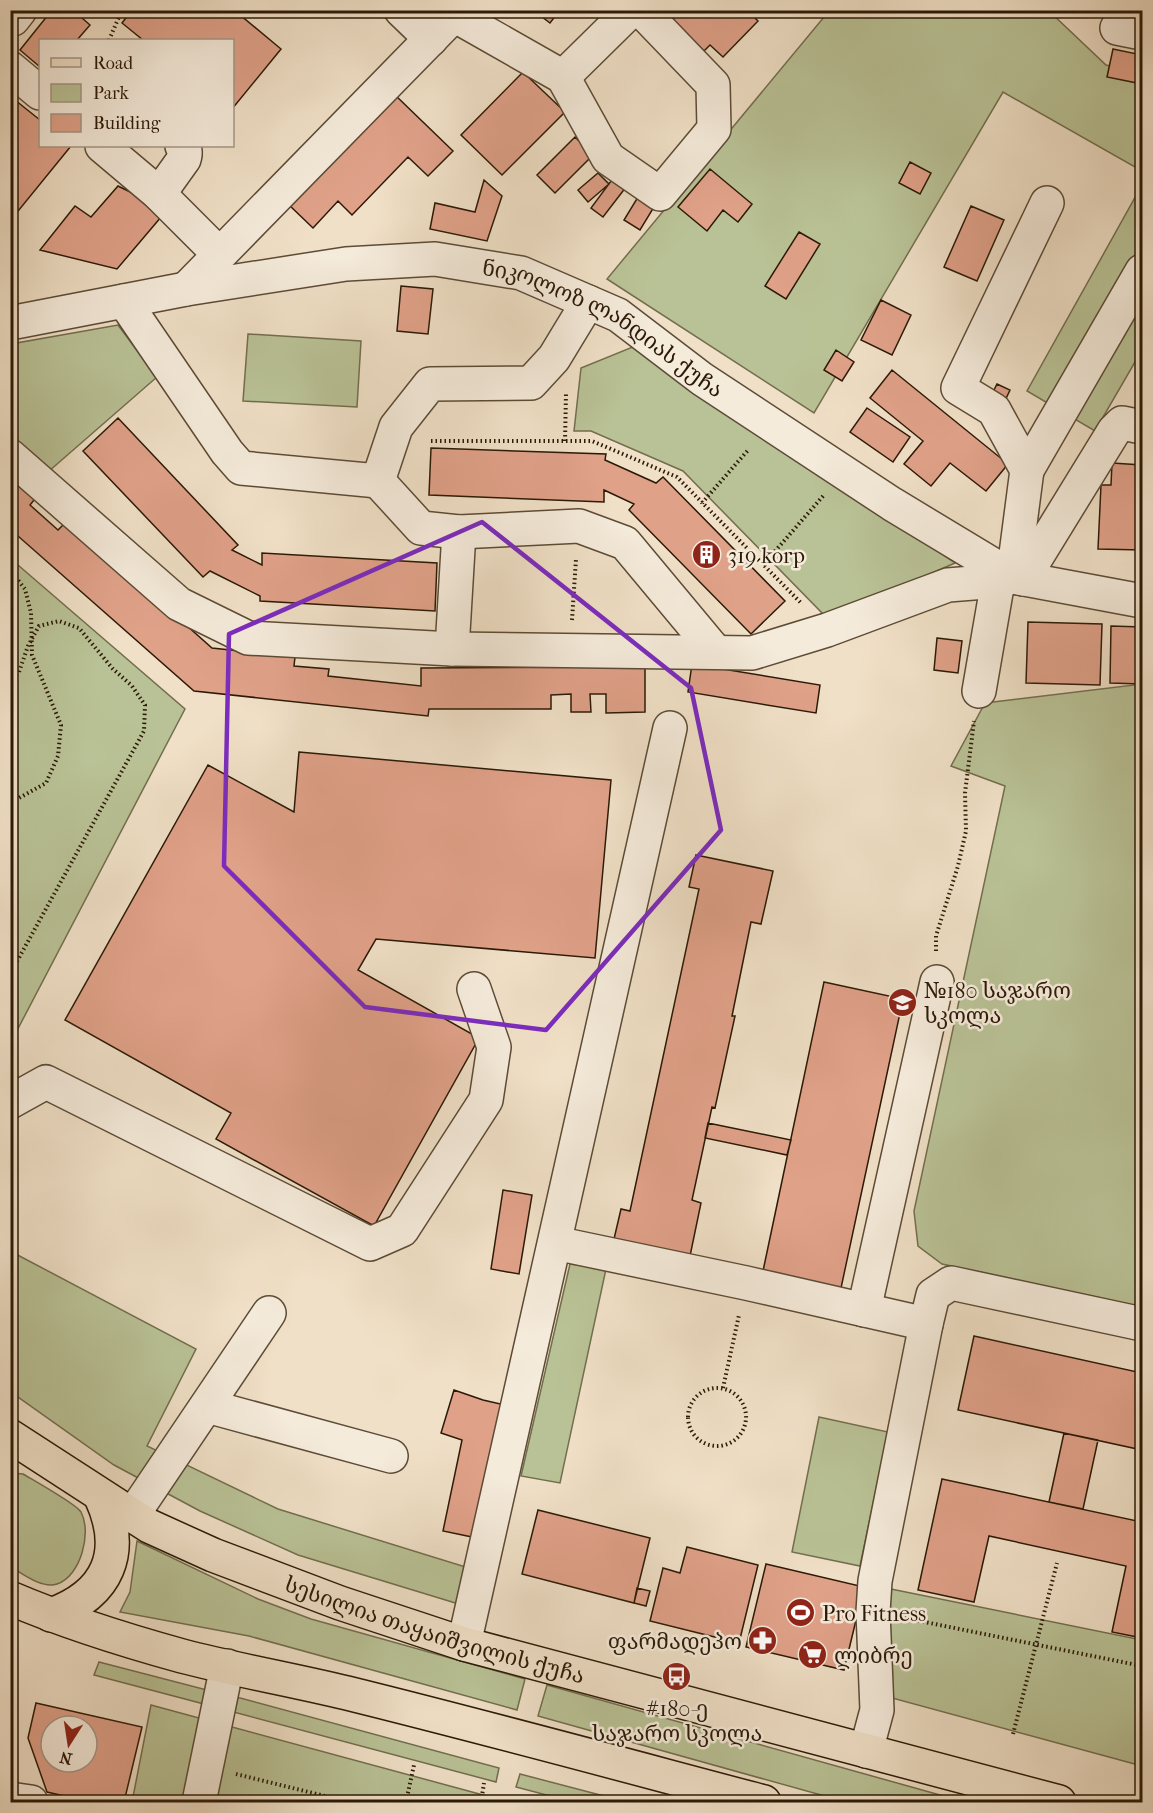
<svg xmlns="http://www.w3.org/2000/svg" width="1153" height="1813" font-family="'IM FELL French Canon','Noto Serif Georgian',serif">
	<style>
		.green { fill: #b9c296; stroke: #726e4e; stroke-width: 1.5 }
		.building { fill: #e0a189; stroke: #2b1906; stroke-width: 1.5; fill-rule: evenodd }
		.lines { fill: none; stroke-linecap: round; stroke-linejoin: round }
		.minor-casing { stroke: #5c4b36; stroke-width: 36 }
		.major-casing { stroke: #2b1906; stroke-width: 36 }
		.path { stroke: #2b1906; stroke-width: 4; stroke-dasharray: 1.5 3; stroke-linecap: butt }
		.minor { stroke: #f5ebdb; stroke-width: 33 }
		.major { stroke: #f0e0c7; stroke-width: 33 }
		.marked { fill: none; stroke: #7b2cbf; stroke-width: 4.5; stroke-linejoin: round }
		.labels { text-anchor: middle; stroke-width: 5; stroke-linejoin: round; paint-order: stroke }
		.street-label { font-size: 22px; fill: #2b1906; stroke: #f5ebdb }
		.poi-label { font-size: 22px; fill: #2b1906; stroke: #f5ebdb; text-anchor: start }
	</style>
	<rect width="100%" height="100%" fill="#f0e0c7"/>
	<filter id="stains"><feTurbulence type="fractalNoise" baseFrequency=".00333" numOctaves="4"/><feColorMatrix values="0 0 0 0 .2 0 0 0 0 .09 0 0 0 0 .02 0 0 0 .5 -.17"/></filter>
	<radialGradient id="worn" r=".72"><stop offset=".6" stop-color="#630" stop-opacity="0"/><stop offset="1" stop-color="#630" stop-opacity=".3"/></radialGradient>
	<path class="green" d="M829,11h220l57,54 36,8v98l-139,-79 -189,321 -207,-134z
		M1142,185v165l-47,81 -68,-40z
		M118,325l39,52 -124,108 -22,-23v-118z
		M248,334l113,7 -4,66 -114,-6z
		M635,346l320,217 -128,55 -144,-147 -92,-40h-17l7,-63z
		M11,559l174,150 -174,333 -1,-402 5,-5 -4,-5z
		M1142,684v623l-200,-43 -24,-18 -4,-35 91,-425 -54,-20 34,-63z
		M10,1251l186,98 -49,97 131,63 194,60 -10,36 -164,-50 -98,-44 -86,-46 -103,-73z
		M570,1264l36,5 -46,214 -39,-7z
		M819,1417l69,15 -28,134 -68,-14z
		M13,1473l10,1c10,6 53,30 58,38 11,20 0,64 -24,72 -15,5 -34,-10 -46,-17l-1,-92z
		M137,1541l121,58 53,20 214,60 -8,31 -268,-74 -129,-24 10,-20z
		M886,1588l256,52v126l-250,-68z
		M99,1662l108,28 -3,14 -110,-29z
		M547,1685l418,117h-119l-308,-86z
		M229,1695l270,73 -3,14 -270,-72z
		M151,1705l358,97h-377z
		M520,1774l107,28h-54l-57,-15z"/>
	<path class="building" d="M52,10h21l17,15 -13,15h-37v27l-20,-17z
		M132,10h102l47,39 -49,60v-69h-89l-21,-17z
		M533,10h27l-10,13z
		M754,10l-3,4 7,7 -35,36 -13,-12 -6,6 -32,-31 9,-10z
		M1113,49l29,6v29l-35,-7z
		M523,72l42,40 -63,63 -41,-40z
		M394,94l59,57 -25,25 -20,-19 -56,58 -14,-14 -25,27 -25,-24z
		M10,96l30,24v26h31l-61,75z
		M575,137l18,18 -38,38 -18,-18z
		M910,162l21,11 -11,21 -21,-11z
		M710,169l42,35 -14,18 -15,-12 -16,21 -29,-24z
		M598,173l11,11 -21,18 -10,-12z
		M614,177l12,10 -23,30 -12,-9z
		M484,180l18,16 -15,45 -57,-12 5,-26 40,9z
		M118,186l49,24 -50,59 -77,-19 35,-44 16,11z
		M641,192l16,10 -17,28 -16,-10z
		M971,206l33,14 -27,61 -33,-14z
		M799,232l21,12 -34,55 -21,-13z
		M401,286l32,3 -5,45 -31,-3z
		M881,300l30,15 -19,40 -31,-15z
		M836,350l18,12 -12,19 -18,-11z
		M892,370l116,94 -22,27 -36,-28 -19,23 -27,-22 19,-23 -53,-43z
		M997,384l13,6 -8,17 -13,-7z
		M867,408l43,29 -17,25 -43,-30z
		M118,418l120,127 -6,5 30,15v-12l175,10 -2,48 -175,-10v-5l-50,-25 -7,6 -120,-126z
		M431,448l175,6 -1,6 51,23 7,-6 122,124 -34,33 -122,-124 5,-6 -30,-14v12l-175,-7z
		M1112,463l30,2v85l-44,-1 3,-64h10z
		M10,472l29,22 -9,11 28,25 10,-10 144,128 83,9 -1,9 35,3 -1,7 93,10v-18l224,-1v45l-39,1v-19h-16l1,18h-20v-18l-20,1v14h-122l-1,7 -234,-25 -184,-162z
		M1028,622l74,2 -2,61 -74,-2z
		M1111,626l31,1v57l-32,-1z
		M937,638l25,3 -4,32 -24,-3z
		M692,664l128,21 -4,28 -128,-21z
		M299,752l312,28 -16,178 -219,-19 -18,31 121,68 -105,188 -158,-87 15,-26 -166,-93 143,-255 86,47z
		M696,855l77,16 -12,53 -10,-2 -19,94h3l-20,92 -3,-1 -20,93 9,3 -11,53 -76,-17 7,-30 9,2 69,-322 -10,-2z
		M824,982l79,17 -62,289 -78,-17z
		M708,1123l83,17 -4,15 -82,-17z
		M503,1190l29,5 -13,79 -28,-5z
		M974,1336l168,37v77l-184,-40z
		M454,1390l29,10 22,5 -28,133 -34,-7 19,-91 -21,-7z
		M1064,1433l34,7 -15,69 -34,-7z
		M942,1479l200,43v116l-30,-6 14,-66 -137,-30 -15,66 -56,-12z
		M538,1510l112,28 -16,65 -112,-29z
		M687,1547l71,18 -19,78 -89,-22 13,-53 17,5z
		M766,1564l98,23 -20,83 -98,-23z
		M637,1588l13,3 -4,15 -12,-3z
		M36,1703l106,24 -18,75h-33l-44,-10 -19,-54zM51,1726h36v36h-36z"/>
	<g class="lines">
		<defs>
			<g id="minor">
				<path d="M401,10l30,29"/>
				<path d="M454,15l109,62 45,81 52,36 54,-65 -1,-44 -72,-75"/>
				<path d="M10,19h3l7,-9"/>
				<path d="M1117,28l25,5"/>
				<path d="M10,68l30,25"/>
				<path d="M563,77l68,-67"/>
				<path d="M102,146l57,48 60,60"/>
				<path d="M159,194l25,-35c2,-6 2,-9 -2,-13"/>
				<path d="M186,289l273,-279"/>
				<path d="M124,301l103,151 14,16 137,13 18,-54 34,-43 101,-1 23,-25 34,-56"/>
				<path id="s1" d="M10,323l176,-34 160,-25 89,-5 86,14 97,42 84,64 190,125 121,73 129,24"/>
				<path d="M10,456l169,148 69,34 204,11 300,4 75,-23 121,-45 50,-4 15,-4 14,-107 -33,-60 -36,-22 89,-185"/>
				<path d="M1027,470l115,-199"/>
				<path d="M378,481l43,47 38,4 120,-6 46,17 90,108"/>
				<path d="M1023,579l91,-148 8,-8 20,4"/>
				<path d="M452,649l7,-117"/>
				<path d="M979,691l19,-110"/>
				<path d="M10,1102l36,-20 324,162 32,-14 84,-130 8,-53 -20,-58"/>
				<path d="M555,1243l191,40 180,41 -51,257 -2,31 4,98 -11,41"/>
				<path d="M864,1310l73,-328"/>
				<path d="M926,1324l7,-29 18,-12 191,41"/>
				<path d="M207,1406l184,50"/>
				<path d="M132,1516l137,-203"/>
				<path d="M464,1644l206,-916"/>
				<path d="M10,1799l21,3"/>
				<path d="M199,1802l28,-136"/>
			</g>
			<g id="major">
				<path id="s2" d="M10,1436l139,90 64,29 127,48 124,41 595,158"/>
				<path d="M10,1598c56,24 114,42 172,58 58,15 116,25 173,39 137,34 273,71 409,107"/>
				<path d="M51,1615c58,-21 75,-63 50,-118"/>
			</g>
		</defs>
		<use href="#minor" class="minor-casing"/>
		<use href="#major" class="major-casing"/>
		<path class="path" d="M109,40l13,-30
			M431,441h161l85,36 125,127
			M565,441l1,-48
			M702,503l47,-54
			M763,565l61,-70
			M10,570l15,19 6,24 1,42 29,70 -3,31 -12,27 -27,15h-9
			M572,620l4,-61
			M10,682l9,-10 9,-26 11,-20 20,-5 20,7 34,41 19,17 13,19 -1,26 -134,243
			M936,951v-15l22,-70 8,-35 -1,-38 9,-72
			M723,1388l16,-73
			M688 1417a29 29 0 1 1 58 0a29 29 0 1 1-58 0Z
			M905,1618l237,48
			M1013,1734l44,-171
			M236,1774l113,28
			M406,1802l8,-37
			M481,1802l3,-19"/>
		<use href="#minor" class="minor"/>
		<use href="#major" class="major"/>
	</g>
	<path class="marked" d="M482,522l209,166 30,142 -175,200 -181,-23 -141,-141 5,-232z"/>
	<defs>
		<symbol id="building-disc" viewBox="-11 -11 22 22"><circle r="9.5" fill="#8f2418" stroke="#f5ebdb"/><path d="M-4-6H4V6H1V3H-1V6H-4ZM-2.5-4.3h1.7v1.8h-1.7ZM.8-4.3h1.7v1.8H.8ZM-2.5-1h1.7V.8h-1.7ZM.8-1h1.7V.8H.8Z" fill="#fff"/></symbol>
		<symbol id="school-disc" viewBox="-11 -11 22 22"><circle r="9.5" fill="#8f2418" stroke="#f5ebdb"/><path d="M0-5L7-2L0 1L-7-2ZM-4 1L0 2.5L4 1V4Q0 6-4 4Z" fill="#fff"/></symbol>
		<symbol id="stadium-disc" viewBox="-11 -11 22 22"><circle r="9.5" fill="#8f2418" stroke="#f5ebdb"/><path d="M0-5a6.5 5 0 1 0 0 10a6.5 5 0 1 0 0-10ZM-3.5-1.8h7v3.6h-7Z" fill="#fff"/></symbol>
		<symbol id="pharmacy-disc" viewBox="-11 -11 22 22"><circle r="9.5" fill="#8f2418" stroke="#f5ebdb"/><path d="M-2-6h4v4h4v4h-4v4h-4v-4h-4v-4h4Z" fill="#fff"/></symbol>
		<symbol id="supermarket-disc" viewBox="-11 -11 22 22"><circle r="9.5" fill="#8f2418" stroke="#f5ebdb"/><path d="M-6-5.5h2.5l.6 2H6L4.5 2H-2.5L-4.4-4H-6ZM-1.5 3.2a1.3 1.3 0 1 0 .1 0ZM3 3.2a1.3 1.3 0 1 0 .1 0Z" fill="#fff"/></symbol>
		<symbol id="bus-disc" viewBox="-11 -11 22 22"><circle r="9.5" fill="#8f2418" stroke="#f5ebdb"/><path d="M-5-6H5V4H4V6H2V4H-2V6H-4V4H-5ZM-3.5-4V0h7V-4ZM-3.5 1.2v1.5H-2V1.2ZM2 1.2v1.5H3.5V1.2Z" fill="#fff"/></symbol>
	</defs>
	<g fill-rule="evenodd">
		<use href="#building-disc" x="690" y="538" width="33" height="33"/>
		<use href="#school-disc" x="886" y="986" width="33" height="33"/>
		<use href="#stadium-disc" x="784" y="1596" width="33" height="33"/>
		<use href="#pharmacy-disc" x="746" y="1624" width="33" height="33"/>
		<use href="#supermarket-disc" x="796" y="1638" width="33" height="33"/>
		<use href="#bus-disc" x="660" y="1660" width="33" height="33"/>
	</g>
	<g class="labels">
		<g class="street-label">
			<text dy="8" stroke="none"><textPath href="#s1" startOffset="615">ნიკოლოზ ლანდიას ქუჩა</textPath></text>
			<text dy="8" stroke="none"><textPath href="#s2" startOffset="470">სესილია თაყაიშვილის ქუჩა</textPath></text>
		</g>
		<g class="poi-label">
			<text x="728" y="563">319 korp</text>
			<text x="924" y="998">№180 საჯარო<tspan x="924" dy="25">სკოლა</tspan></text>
			<text x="822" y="1621">Pro Fitness</text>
			<text x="742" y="1649" text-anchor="end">ფარმადეპო</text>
			<text x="834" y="1663">ლიბრე</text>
			<text x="677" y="1716" text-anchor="middle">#180-ე<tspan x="677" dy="25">საჯარო სკოლა</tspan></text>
		</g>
	</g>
	<rect width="1153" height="1813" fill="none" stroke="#f0e0c7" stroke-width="36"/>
	<rect x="12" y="12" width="1129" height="1789" fill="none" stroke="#2b1906" stroke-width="3"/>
	<rect x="18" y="18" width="1117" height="1777" fill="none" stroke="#2b1906" stroke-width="1.5"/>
	<rect x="39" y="39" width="195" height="108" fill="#f5ebdb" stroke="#a49786" stroke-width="1.5"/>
	<rect x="51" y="58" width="30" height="9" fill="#f0e0c7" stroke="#a49786" stroke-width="1.5"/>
	<text x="93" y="69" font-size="18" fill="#2b1906">Road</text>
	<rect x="51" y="84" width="30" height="18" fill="#b9c296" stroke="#a49786" stroke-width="1.5"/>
	<text x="93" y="99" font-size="18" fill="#2b1906">Park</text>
	<rect x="51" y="114" width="30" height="18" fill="#e0a189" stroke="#a49786" stroke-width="1.5"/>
	<text x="93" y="129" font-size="18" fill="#2b1906">Building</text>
	<g transform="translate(69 1744) rotate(192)"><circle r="28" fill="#f5ebdb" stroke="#a49786" stroke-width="1.5"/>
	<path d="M0-4.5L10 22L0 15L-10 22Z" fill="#8f2418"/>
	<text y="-9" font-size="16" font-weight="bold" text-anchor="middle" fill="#2b1906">N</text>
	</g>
	<rect width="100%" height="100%" filter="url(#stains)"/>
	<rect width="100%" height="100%" fill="url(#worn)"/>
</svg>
